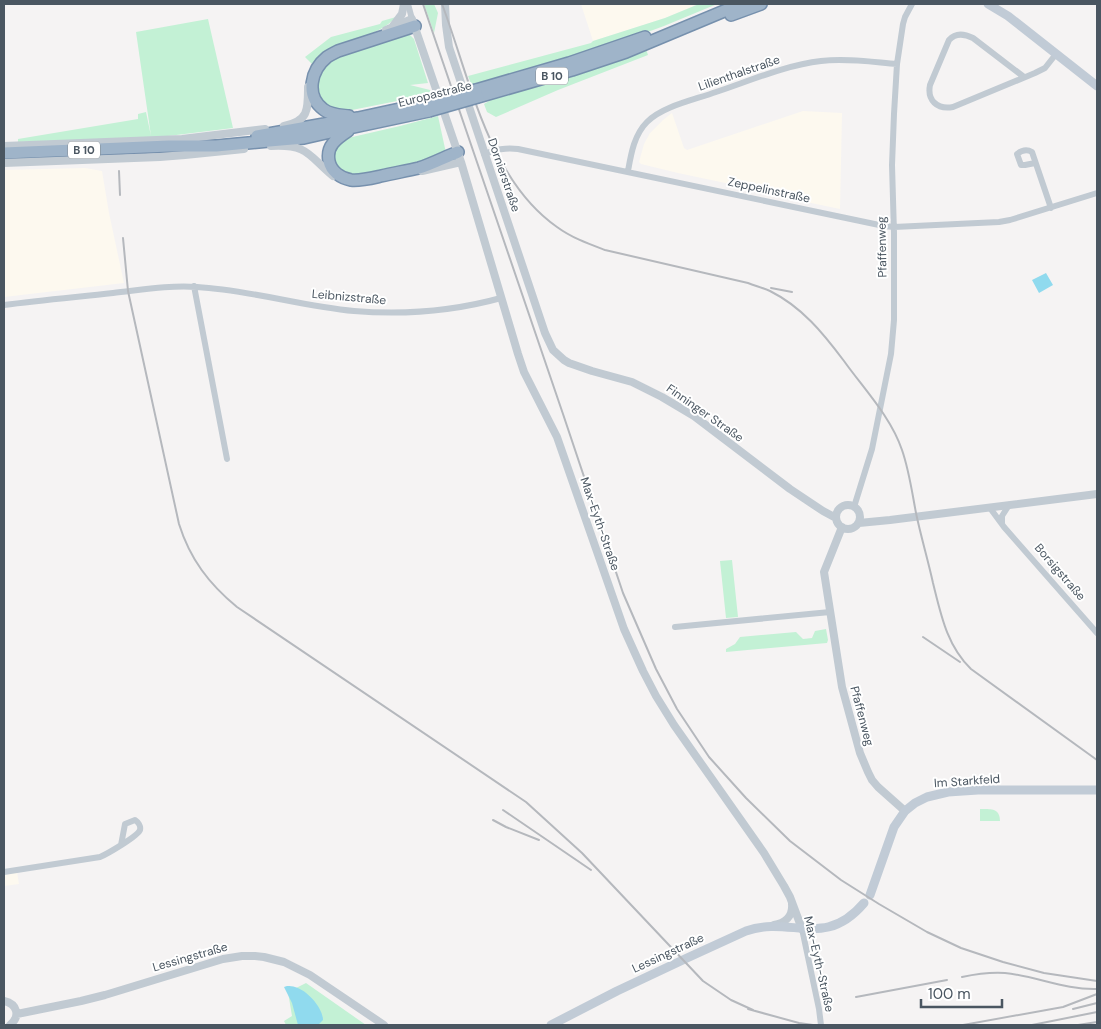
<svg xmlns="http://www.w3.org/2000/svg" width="1101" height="1029" font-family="'DM Sans',sans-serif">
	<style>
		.commercial { fill: #fdf9ef }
		.green { fill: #c3f1d5 }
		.water { fill: #90daee }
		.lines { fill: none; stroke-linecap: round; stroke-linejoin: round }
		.trunk-casing { stroke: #7690ad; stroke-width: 14 }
		.minor { stroke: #c1cad2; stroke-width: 6 }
		.tertiary { stroke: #c1cad2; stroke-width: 8 }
		.secondary { stroke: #c1cbd6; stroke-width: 9 }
		.trunk { stroke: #9fb4c9; stroke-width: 11 }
		.rail { stroke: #b5b8bd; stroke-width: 2 }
		.trunk-bridge-casing { stroke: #7690ad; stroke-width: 14; stroke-linecap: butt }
		.trunk-bridge { stroke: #9fb4c9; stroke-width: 11 }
		.labels { text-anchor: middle; stroke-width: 4; stroke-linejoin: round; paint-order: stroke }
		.shield { fill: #fff; stroke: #808990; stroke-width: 1 }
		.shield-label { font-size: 11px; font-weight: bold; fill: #4a5661 }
		.street-label { font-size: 12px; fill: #4a5661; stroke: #fff }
	</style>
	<rect width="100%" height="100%" fill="#f5f3f3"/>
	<path class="commercial" d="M581,4h112l1,2 -29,12 -72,23z
		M803,111l39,2 -2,96 -77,-16v-2l-85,-18 -37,-9 -2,-2 5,-18 6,-11 13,-13 9,-7 12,35 3,2z
		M85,168l17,3 7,42 15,70 -120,14v-127z
		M17,872l2,12 -15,2v-11z"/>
	<path class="green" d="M424,4h10l4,9 -4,20z
		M699,4h18l-53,22 -79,29 -112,34 -5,-13 123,-33 2,-2 72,-23z
		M396,17c-18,20 -48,21 -70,34 -6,3 -10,8 -14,13l-7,-7 26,-20 49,-13 2,-3z
		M208,19l25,109 -81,10 -134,4v-3l120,-20v-5l8,-2 5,24 -15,-104z
		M406,33l4,2 4,4 14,44 -18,2 20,5 2,4 -90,18c-25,-5 -23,-11 -27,-34l15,-20z
		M646,49l2,6 -90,35 -62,27 -9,-5 -3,-8 12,-7z
		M438,116l8,37 -22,9 -62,15 -23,-4 -8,-12 4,-14 13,-9 52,-12z
		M732,560l6,57 -12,1 -6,-57z
		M826,629l2,11 -1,3 -101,9v-3l9,-5 5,-7 56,-5 7,7 9,-1 3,-7z
		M980,809c11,0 20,-1 20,12h-20z
		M306,983l60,42h-80l-2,-4 8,-5 -4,-24z"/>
	<path class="water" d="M1046,273l7,12 -14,8 -7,-13z
		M287,986c3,0 6,0 8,1 12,3 28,21 28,33l-5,5h-20l-6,-22 -8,-16z"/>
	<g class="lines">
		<defs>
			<path id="trunk" d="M731,15l30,-11
				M476,90l93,-27 76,-26
				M478,97l94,-27 54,-18 115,-48
				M349,116c-9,-1 -19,-1 -26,-7 -18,-14 -12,-39 4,-52 3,-2 7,-4 11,-6l77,-25
				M348,131c-12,8 -22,15 -19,30 2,10 11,17 22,19 9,1 21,-2 30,-4 13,-3 25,-5 38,-8 13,-4 26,-11 39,-16
				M257,136l101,-18 69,-15
				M4,153l165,-7h47l53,-5 35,-3 22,-5 103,-22"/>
		</defs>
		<use href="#trunk" class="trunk-casing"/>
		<path class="minor" d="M408,4l4,15
			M1024,77l-51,-39c-8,-4 -17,-6 -24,2l-19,45c-3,15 7,25 23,22l82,-34 10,-5 11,-14
			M484,154c12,-4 21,-7 34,-5l366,77 10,1 105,-5 11,-2 87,-27
			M1035,163l-10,2h-4l-4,-11c5,-4 10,-5 15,-2l19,56
			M628,171c3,-17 6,-36 19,-49 16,-16 47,-22 69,-30 33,-11 70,-27 105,-31 25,-3 51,1 76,3
			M194,286l33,173
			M4,305c36,-5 73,-8 109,-12 28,-3 56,-8 84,-6 53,3 104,19 157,24 50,4 100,0 147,-13
			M854,507l18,-58 19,-95 3,-34v-87l-2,-68 2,-51 3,-50 6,-40 2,-7 7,-13
			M990,508l14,19 93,106
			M1002,524v-8l7,-11
			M675,627l155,-15
			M4,872l96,-15c7,-3 38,-21 40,-27 1,-4 -2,-8 -5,-10l-10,4 -4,21
			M802,929l17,80 2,16"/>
		<path class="tertiary" d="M445,4l1,21 3,22 96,286 8,17 11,10 5,3 23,8 40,11 30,15 32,19 96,73 33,22 13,7
			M393,26l9,-12 2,-10
			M386,30l26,-11 49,143 57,192 6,18 33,65 67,192 19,42 13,25 18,29 90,128 20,33 6,11 12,32
			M284,126c25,-5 24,-17 24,-39
			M4,146l178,-7 83,-10
			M271,146c37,-2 37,9 62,30
			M4,163l156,-6 25,-2 59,-6
			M422,171l39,-9
			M836 517a12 12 0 1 1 24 0a12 12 0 1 1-24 0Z
			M859,523l31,-3 207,-26
			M842,527l-18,45 18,115 18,66 8,19 4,8 6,7 27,24
			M774,925c11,-2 19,-9 18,-21
			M4,1001c13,3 17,15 6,24
			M17,1014l64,-13 24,-6 118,-36 19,-3h13l9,1 20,5 26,13 74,50"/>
		<path class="secondary" d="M988,4l20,12 89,70
			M870,895l24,-68 11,-16 10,-8 12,-6 21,-5 30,-2h119
			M551,1025l66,-34 70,-33 59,-27c45,-16 78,19 118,-28"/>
		<use href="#trunk" class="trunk"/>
		<path class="rail" d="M423,4l140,410 60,179 33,76 21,40 32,48 37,41 44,43 51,39 38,24 48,28 34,16 42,14 41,11 53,8
			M442,4c28,74 46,175 115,223 15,11 32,17 48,23l143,33c8,3 15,5 22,8 32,16 53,42 74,70 20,28 47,56 58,89 7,20 10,42 14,63 5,24 12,47 17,70 8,32 14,63 38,86l126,91
			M119,171l1,24
			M123,238l5,53 51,233c11,35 30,60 58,83l289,195 56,51 121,128 28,19 22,10
			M771,288l21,4
			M923,637l37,25
			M503,810l88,60
			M493,820l13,7 33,13
			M962,977c14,-3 28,-5 43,-4 31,3 60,17 92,16
			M856,997l91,-17
			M748,1009l51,14 14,2
			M1073,1009l24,-6
			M963,1025l100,-18 34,-13
			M1032,1025l65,-13
			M1078,1025l19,-3"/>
		<defs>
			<path id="trunk-bridge" d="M427,103l49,-13
				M429,111l49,-14"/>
		</defs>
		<use href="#trunk-bridge" class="trunk-bridge-casing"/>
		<use href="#trunk-bridge" class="trunk-bridge"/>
	</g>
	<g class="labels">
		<g class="shield">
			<rect x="536" y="67.5" width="32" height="17" rx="4"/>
			<rect x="68" y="141.5" width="32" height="17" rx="4"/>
		</g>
		<g class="shield-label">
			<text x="552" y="80">B 10</text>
			<text x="84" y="154">B 10</text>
		</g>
		<g class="street-label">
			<text transform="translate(739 73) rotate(-19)" y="4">Lilienthalstraße</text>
			<text transform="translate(435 94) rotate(-14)" y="4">Europastraße</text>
			<text transform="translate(504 175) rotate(71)" y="4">Dornierstraße</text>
			<text transform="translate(769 190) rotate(12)" y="4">Zeppelinstraße</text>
			<text transform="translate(882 247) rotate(-91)" y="4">Pfaffenweg</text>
			<text transform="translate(349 297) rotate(5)" y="4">Leibnizstraße</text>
			<text transform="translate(705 413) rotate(35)" y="4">Finninger Straße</text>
			<text transform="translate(600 524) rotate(71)" y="4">Max-Eyth-Straße</text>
			<text transform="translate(1060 572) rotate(49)" y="4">Borsigstraße</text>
			<text transform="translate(862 716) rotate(75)" y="4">Pfaffenweg</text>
			<text transform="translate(967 781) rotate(-4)" y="4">Im Starkfeld</text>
			<text transform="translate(668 953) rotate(-25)" y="4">Lessingstraße</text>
			<text transform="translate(190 957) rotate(-16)" y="4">Lessingstraße</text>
			<text transform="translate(819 964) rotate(77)" y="4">Max-Eyth-Straße</text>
		</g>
	</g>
	<rect width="1101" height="1029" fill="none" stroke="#4a5661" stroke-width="10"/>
	<path d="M921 999v8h81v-8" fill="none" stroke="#4a5661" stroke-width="2.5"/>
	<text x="928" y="999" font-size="15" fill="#4a5661" stroke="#ffffff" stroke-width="4" paint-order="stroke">100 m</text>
</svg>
